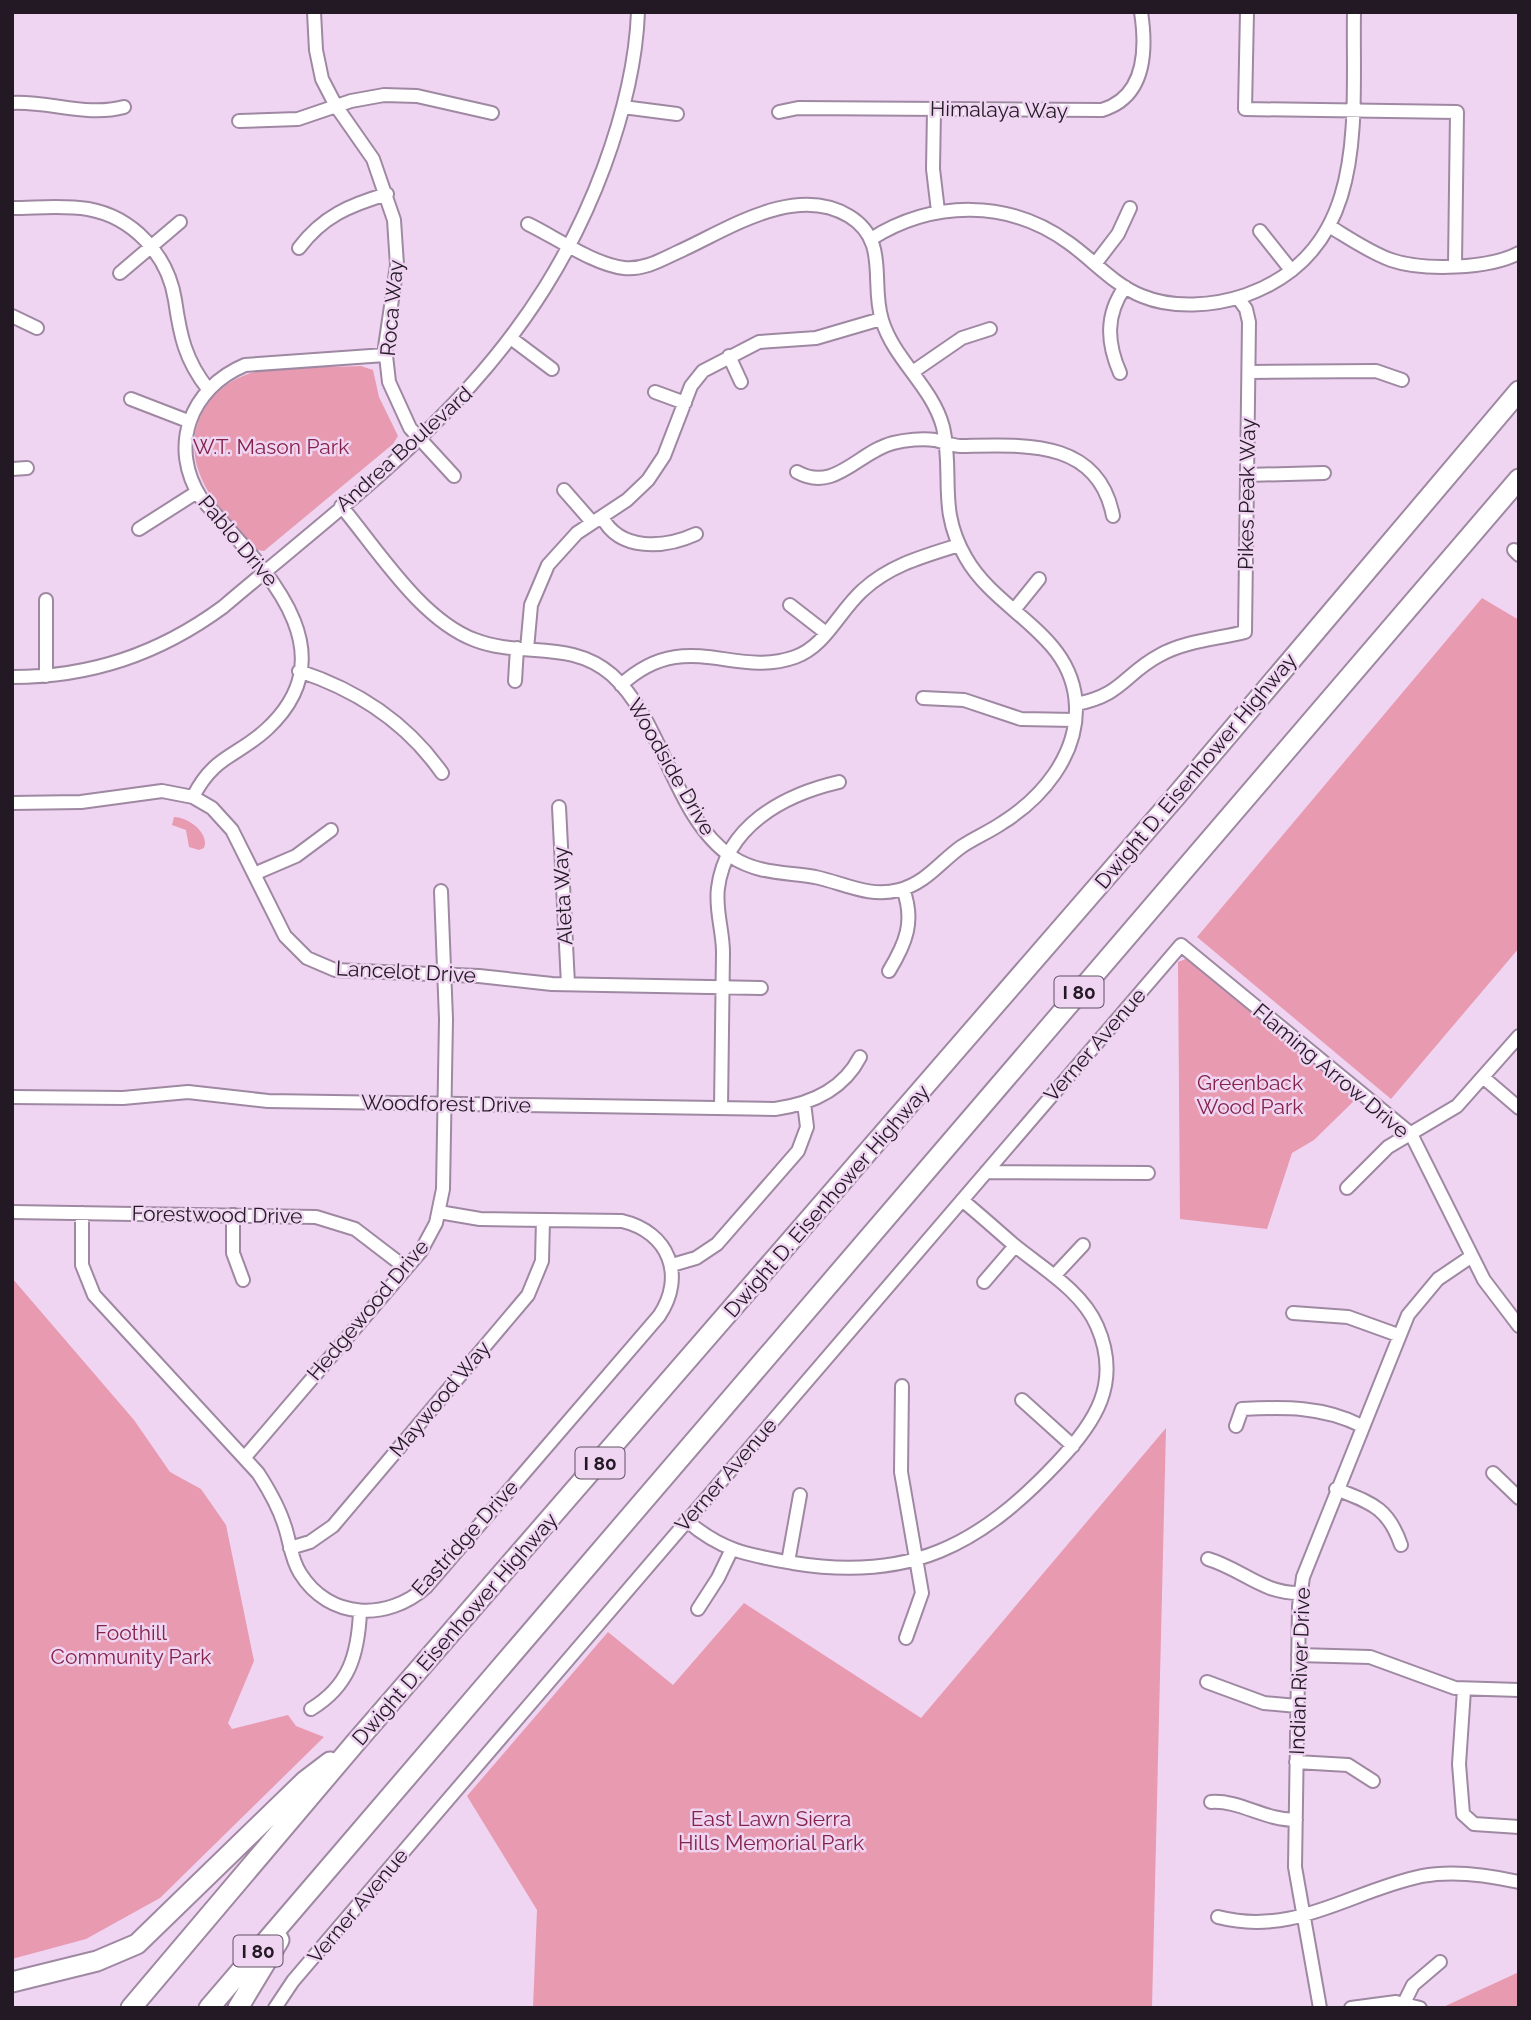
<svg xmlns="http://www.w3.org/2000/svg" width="1531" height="2020" font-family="Raleway,sans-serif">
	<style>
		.green { fill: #e79ab0 }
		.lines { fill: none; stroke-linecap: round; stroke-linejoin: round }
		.stream { stroke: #adacf7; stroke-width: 2.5 }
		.minor-casing { stroke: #9f88a2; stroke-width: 16 }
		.highway-casing { stroke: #9f88a2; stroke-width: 23 }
		.minor { stroke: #fff; stroke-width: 12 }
		.highway { stroke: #fff; stroke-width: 19 }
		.labels { text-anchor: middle; stroke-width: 5; stroke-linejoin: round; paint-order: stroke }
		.shield { fill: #efd5f2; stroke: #605162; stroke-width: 2 }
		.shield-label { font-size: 19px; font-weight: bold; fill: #231924 }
		.street-label { font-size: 21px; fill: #231924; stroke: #efd5f2 }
		.park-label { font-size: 21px; fill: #842249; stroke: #efd5f2 }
	</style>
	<rect width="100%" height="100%" fill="#efd5f2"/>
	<path class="green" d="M361,366l12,4 6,27 19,39 -5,8 -129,107 -7,-1c-20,-24 -48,-48 -58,-78 -17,-46 13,-92 60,-101 32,-7 69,-3 102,-5z
		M1482,598l37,22v328l-128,151 -194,-162z
		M174,817c14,0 36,16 30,31l-5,2 -10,-3 -3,-17 -14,-5z
		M1193,956l166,140 -45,44 -22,13 -25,76 -87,-10 -2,-257z
		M12,1278l122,142 36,52 31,17 25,36 28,136 -26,62 4,6 56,-14 8,11 28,11 -164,161 -74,41 -74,20z
		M1166,1428l-14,580h-619l4,-98 -70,-114 141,-164 65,53 71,-82 177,115z
		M1519,1972v36h-78z"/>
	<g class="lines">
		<path class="stream" d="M1515,2008l4,-2"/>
		<defs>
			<path id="minor" d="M314,12l2,38 6,29 14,27 37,53 21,61 3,45 -12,82 4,35 21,46 44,48
				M1247,12l-2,97 212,3 -2,153
				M12,103c38,-2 75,14 112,4
				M623,107l54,7
				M934,110l-1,59 5,42
				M779,112l19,-4 304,2c43,-13 45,-59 39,-98
				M239,121l59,-2 53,-18 33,-6 33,1 75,17
				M12,208c25,0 51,-3 76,1 45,8 80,46 87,91 5,35 10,60 33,89
				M1329,226c20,12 40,26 62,34 32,11 98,9 128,-7
				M1260,231l31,39
				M871,239c62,-39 138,-40 198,4 24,17 45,42 73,53 31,13 72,10 104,-1 125,-45 106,-176 108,-283
				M299,248c24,-32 51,-43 88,-54
				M1095,264l23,-30 12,-26
				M120,273l60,-51
				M12,316l25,12
				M512,339l40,30
				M729,356l12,26
				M914,371l48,-33 28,-9
				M1249,372l127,-1 26,9
				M1120,373c-13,-30 -15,-58 5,-86
				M655,392l30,11
				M131,399l57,22
				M12,469l15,-1
				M797,472c38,21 61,-20 96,-29 12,-3 30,-5 42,-3 9,2 17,6 26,6 62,-1 137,-8 152,70
				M1247,475l77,-2
				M564,490l28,32
				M341,506c37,44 80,114 134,134 47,18 96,-1 137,35 52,47 61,142 120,182 26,17 54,15 83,20 29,6 54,21 84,13 27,-7 41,-28 62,-43 13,-9 28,-15 41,-24 40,-25 75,-67 74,-116 -2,-73 -78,-93 -110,-149 -29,-49 -12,-83 -23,-131 -11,-41 -49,-67 -61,-107 -12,-37 8,-79 -33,-104 -54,-33 -122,14 -171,36 -17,8 -34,18 -54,16 -29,-3 -69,-31 -96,-44
				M602,517c18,35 63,31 94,17
				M139,529l58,-37
				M1514,550l5,5
				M790,605l36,28
				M1014,610l25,-31
				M527,649l4,-44 17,-40 29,-32 50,-33 21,-20 16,-24 27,-70 12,-15 56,-29 57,-4 65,-19
				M299,671c58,19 108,52 143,102
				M46,676v-76
				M12,677c79,0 147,-23 211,-70 159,-135 305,-235 381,-440 18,-49 32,-102 34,-155
				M515,681l2,-33
				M621,685c64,-59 112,-6 174,-28 31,-11 44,-46 68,-67 27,-25 61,-34 96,-45
				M923,698l41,2 57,19 54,1
				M1076,704c47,-9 48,-30 84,-49 25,-14 57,-16 85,-23l4,-310 -3,-13 -8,-11
				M193,797c21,-42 44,-40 74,-68 88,-82 -12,-168 -66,-231 -33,-51 -11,-110 44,-133l140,-10
				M12,803l69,-1 81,-11 31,6 19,11 20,22 53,106 22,22 28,12 144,6 73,8 209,4
				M559,807l9,177
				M254,874l42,-18 35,-26
				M889,971c17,-28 26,-50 14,-82
				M1484,1078l35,30
				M12,1097l111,1 65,-6 80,9 507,8c36,-5 68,-19 85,-52
				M721,1108c1,-52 1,-104 2,-156 0,-21 -8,-43 -5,-64 8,-62 65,-93 121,-106
				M986,1172l162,1
				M1347,1188l41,-41 69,-41 62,-70
				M12,1212l304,5 39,12 51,39
				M82,1213v52l12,30 164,178c11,17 21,34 27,54 5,15 6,32 15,46 29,47 88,48 126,14l233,-271c27,-40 10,-84 -37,-95l-142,-2 -41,-7
				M233,1215v38l10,27
				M672,1265l24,-7 21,-14 81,-93 9,-24 -3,-24
				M1054,1276l29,-31
				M984,1282l31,-36
				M1293,1313l55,4 50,18
				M902,1386l-1,86 21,121 -16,45
				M1022,1400l51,46
				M1236,1426l6,-17c42,-2 81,-3 120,17
				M245,1457l176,-206 15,-28 7,-34 3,-170 -5,-128
				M1493,1473l26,25
				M1336,1489c35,14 52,18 65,56
				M687,1521c35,30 61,34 106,42 116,19 186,-17 264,-100 38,-40 65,-80 40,-137 -15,-35 -55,-58 -83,-81 -17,-15 -34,-30 -52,-45
				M290,1548l20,-6 23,-16 195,-231 14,-34 1,-41
				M1208,1559c34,10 55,35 92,34
				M788,1562l12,-67
				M698,1609l20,-31 13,-27
				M1298,1655l72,2 85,31 64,2
				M1207,1682l57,21 33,3
				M1464,1690l-5,74 4,50 11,10 45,3
				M311,1709c38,-23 47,-54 49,-97
				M1296,1762l52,3 25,16
				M1211,1802c29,-2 53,18 85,18
				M1218,1917c77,20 132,-26 204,-41 31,-6 66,-1 97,6
				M1404,2003l9,-18 27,-23
				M275,2008l18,-27 117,-137 771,-899 230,189 73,146 35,46
				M1320,2008l-25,-141 4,-261 4,-29 105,-262 30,-36 34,-23
				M1351,2008l45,-6 24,6"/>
			<path id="highway" d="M12,1982l85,-21 40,-17 168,-163 25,-19
				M131,2008l225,-266 821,-947 342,-404
				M209,2008l1310,-1529
				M238,2008l41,-68"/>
		</defs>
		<use href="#minor" class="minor-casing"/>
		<use href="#highway" class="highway-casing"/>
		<use href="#minor" class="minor"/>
		<use href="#highway" class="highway"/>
	</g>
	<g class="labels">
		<g class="shield">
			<rect x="1054.5" y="976.5" width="49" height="31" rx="5"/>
			<rect x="575.5" y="1447.5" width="49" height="31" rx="5"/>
			<rect x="233.5" y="1935.5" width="49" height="31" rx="5"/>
		</g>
		<g class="shield-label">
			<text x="1079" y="999">I 80</text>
			<text x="600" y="1470">I 80</text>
			<text x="258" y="1958">I 80</text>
		</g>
		<g class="street-label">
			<text transform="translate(999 110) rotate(1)" y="7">Himalaya Way</text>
			<text transform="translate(392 308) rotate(-85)" y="7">Roca Way</text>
			<text transform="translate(404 449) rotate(-42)" y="7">Andrea Boulevard</text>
			<text transform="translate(1247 494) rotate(-89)" y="7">Pikes Peak Way</text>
			<text transform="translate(238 541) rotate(50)" y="7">Pablo Drive</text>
			<text transform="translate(671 767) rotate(60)" y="7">Woodside Drive</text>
			<text transform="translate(1196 771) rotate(-50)" y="7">Dwight D. Eisenhower Highway</text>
			<text transform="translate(563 896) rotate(-93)" y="7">Aleta Way</text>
			<text transform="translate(406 972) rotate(3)" y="7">Lancelot Drive</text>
			<text transform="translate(1095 1045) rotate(-49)" y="7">Verner Avenue</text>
			<text transform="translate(1331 1071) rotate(40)" y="7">Flaming Arrow Drive</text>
			<text transform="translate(446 1104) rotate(1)" y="7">Woodforest Drive</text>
			<text transform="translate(827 1201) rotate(-49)" y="7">Dwight D. Eisenhower Highway</text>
			<text transform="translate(217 1215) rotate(1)" y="7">Forestwood Drive</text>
			<text transform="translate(368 1310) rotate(-50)" y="7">Hedgewood Drive</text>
			<text transform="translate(440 1399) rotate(-50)" y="7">Maywood Way</text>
			<text transform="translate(726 1475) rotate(-49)" y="7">Verner Avenue</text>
			<text transform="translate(465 1538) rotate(-48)" y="7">Eastridge Drive</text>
			<text transform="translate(455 1629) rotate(-49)" y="7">Dwight D. Eisenhower Highway</text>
			<text transform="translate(1300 1671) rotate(-88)" y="7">Indian River Drive</text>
			<text transform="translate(358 1906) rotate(-50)" y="7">Verner Avenue</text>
		</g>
		<g class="park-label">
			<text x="271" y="454">W.T. Mason Park</text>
			<text x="1250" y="1090">Greenback<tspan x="1250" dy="24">Wood Park</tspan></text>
			<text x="131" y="1640">Foothill<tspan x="131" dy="24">Community Park</tspan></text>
			<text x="771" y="1826">East Lawn Sierra<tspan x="771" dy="24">Hills Memorial Park</tspan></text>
		</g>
	</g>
	<rect width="1531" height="2020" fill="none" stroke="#231924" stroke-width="28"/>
</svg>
